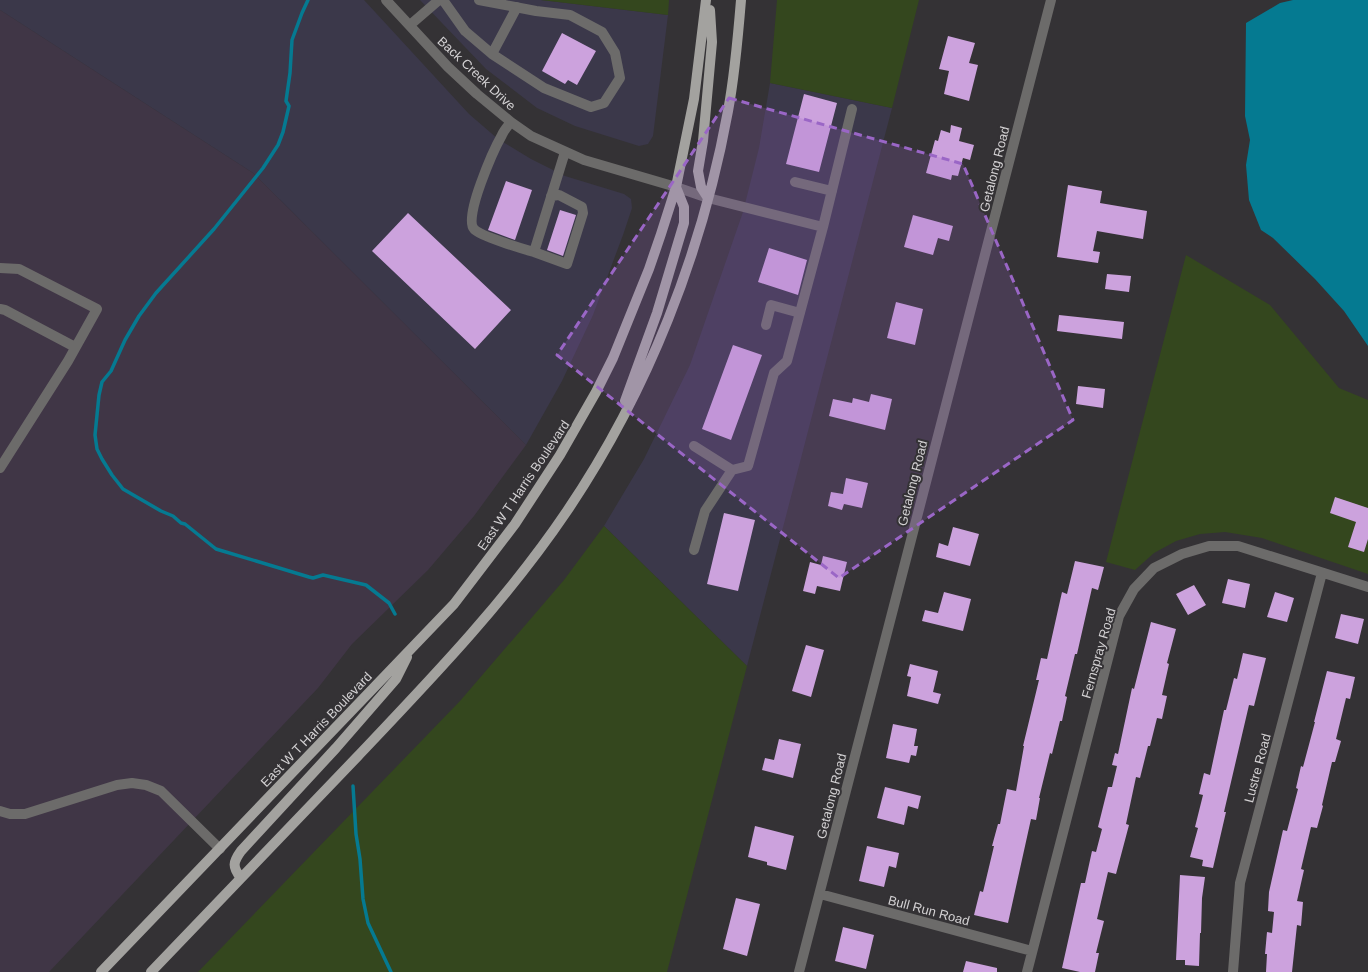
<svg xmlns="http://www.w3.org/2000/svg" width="1368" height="972" font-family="Arial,sans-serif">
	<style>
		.commercial { fill: #3b384a }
		.industrial { fill: #403646 }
		.green { fill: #34471e }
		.water { fill: #057a91 }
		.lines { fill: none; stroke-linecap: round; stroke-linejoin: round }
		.stream { stroke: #057a91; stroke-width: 3.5 }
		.building { fill: #cca2dd }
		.minor { stroke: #6c6b6a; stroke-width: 10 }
		.major { stroke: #a3a29f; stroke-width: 10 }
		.marked { fill: #9a66c6; fill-opacity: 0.2; stroke: #9a66c6; stroke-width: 3; stroke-dasharray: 8 5; stroke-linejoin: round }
		.labels { text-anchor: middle; stroke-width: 4; stroke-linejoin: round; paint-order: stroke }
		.street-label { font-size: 13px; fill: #d3d1d3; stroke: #343235 }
	</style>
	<rect width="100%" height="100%" fill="#343235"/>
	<path class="commercial" d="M0,0h364l105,114 29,25 33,20 34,17 59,18 7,5 1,9 -9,27 -30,80 -31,66 -36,64 -273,-272 -253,-163z
		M420,0h121l127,15 -15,121 -5,8 -9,2 -64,-20 -38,-18 -51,-39z
		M770,83l122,25 -145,558 -143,-140 40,-67 46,-94 53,-153 16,-64z"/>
	<path class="industrial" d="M0,10l253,163 273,272 -52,71 -46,54 -76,74 -34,44 -269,284h-49z"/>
	<path class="green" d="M541,0h128l-1,15z
		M777,0h142l-27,108 -122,-25z
		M1186,255l84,50 69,83 29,12v174l-106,-36 -37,-6 -25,2 -24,7 -22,12 -19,17 -29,-8z
		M604,526l143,140 -80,306h-469l262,-271 104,-121z"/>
	<path class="water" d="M1293,0h75v346l-24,-35 -29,-32 -42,-41 -12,-8 -12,-30 -3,-35 4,-25 -5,-24 1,-93 34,-20z"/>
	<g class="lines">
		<path class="stream" d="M308,0l-6,13 -10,27 -2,33 -4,28 3,5 -6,26 -5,13 -15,23 -49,61 -58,64 -17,23 -14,24 -14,31 -9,11 -3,13 -4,40 2,14 5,10 10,16 11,14 38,22 12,5 8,7 4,1 31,25 93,28 4,1 10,-3 43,10 23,18 6,11
			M353,786l3,48 4,25 3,40 5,24 23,49"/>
	</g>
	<path class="building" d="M562,33l34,18 -19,34 -9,-5 -3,4 -23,-13z
		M948,36l27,7 -6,20 9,2 -9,36 -25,-7 5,-23 -10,-2z
		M804,94l33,9 -18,69 -33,-8z
		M951,125l11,3 -3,13 15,4 -4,15 -7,-2 -5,18 -6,-1 -1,5 -25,-7 9,-33 3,1 3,-11 9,3z
		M506,181l26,9 -17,50 -27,-10z
		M1068,185l34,6 -2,12 47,8 -4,28 -46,-8 -4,20 7,1 -2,11 -41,-6z
		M560,210l16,5 -13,41 -16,-6z
		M408,213l103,97 -36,39 -103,-98z
		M913,215l40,11 -4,15 -11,-3 -5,17 -29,-8z
		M769,248l38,12 -9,35 -40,-13z
		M1107,274l24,2 -2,16 -24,-3z
		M896,302l27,7 -8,36 -28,-7z
		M1059,315l65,7 -2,17 -65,-8z
		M733,345l29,10 -31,85 -29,-11z
		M1078,386l27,3 -2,19 -27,-4z
		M871,394l21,5 -7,31 -56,-14 4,-17 19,4 1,-5 16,4z
		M846,478l22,5 -6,25 -18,-4 -2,6 -14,-4 3,-14 12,2z
		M1335,497l33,11v31l-4,13 -16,-5 8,-25 -26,-9z
		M724,513l31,7 -17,71 -31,-7z
		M953,527l26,7 -9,32 -34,-9 3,-14 9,3z
		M823,556l24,6 -7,29 -23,-5 -2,8 -12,-3 7,-29 11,3z
		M1075,561l29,6 -6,23 -6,-2 -15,66h-2l-10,42 2,1 -5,24h-2l-8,33 -2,-1 -11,45h1l-4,22 -5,-1 -23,104 -34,-8 6,-24 3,1 11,-46h-2l6,-22h2l7,-35 9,2 8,-45h-1l16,-66h-3l5,-22 6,1 15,-67 5,2z
		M1228,579l22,5 -5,24 -23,-5z
		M1194,585l12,20 -18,10 -12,-21z
		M944,592l27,7 -8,32 -41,-10 3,-11 13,3z
		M1275,592l19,6 -7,24 -20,-5z
		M1341,614l23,5 -6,25 -23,-6z
		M1151,622l25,7 -9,34 2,1 -7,31 5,1 -5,23 -5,-1 -7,28h-2l-8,32 -4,-1 -10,47 3,1 -13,49 -8,-2 -11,47 7,2 -8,32h3l-4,19h-15l-18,-4 19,-85h4l7,-32 4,1 6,-23 -4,-2 10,-40h4l5,-21 -5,-1 3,-12 3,1 14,-66 2,1z
		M806,645l18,5 -13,47 -19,-6z
		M1243,653l23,5 -12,48 -5,-1 -25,107h2l-13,56 -11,-2 1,-6 -13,-3 8,-29 -3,-1 8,-32 -4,-1 5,-21 6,2 14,-65h2l8,-32 3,1z
		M910,664l28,7 -5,21 8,2 -3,10 -31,-8 4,-19 -4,-1z
		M1327,671l28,6 -5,22 -4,-1 -10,41 5,2 -6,21h-3l-10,43 1,1 -6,22 -6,-1 -10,42 3,1 -7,31 6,1 -2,24 -4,-1 -5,47h-26l1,-18h-2l2,-22 5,1 2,-21 -6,-1 1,-19 14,-62 4,1 11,-42 -2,-1 5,-22 2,1 12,-45h-1z
		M893,724l24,5 -3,17h4l-2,10 -5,-1 -2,8 -23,-5z
		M779,739l22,5 -8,34 -31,-8 3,-12 9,2z
		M885,787l36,9 -3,13 -10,-3 -4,19 -27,-7z
		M755,826l39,10 -8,34 -19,-5v-3l-19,-5z
		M867,846l32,7 -3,15 -7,-2 -5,21 -25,-6z
		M1180,875l25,2 -3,21 -1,35h-1l-1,33 -14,-1v-5h-9z
		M736,898l24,6 -13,52 -24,-7z
		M843,927l31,8 -8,34 -31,-8z
		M966,961l31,7v4h-34z"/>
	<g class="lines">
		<path class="minor" d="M386,0l62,67 29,27 34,28 20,14 53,24 92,27 32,11 115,29 -36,134 -13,12 -26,93 -16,4 -27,41 -11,39
			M443,0l22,31 27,23 52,34 47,19 13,-4 16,-25 -5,-25 -13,-21 -32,-17 -34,-4 -57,-11
			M410,25l29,-25
			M492,54l25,-47
			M511,122c-3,4 -7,8 -9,13 -8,14 -39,83 -28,94 6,7 49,20 60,23
			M795,182l37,9
			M551,196l8,-1 23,12 1,6 -16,51 -33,-12 31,-100
			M823,227l29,-118
			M0,268l19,1 78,40 -29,52 -68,107
			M0,309l5,1 70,37
			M766,325l5,-20 29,8
			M694,446l38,24
			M0,811l10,3h15l92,-29 15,-2 14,2 15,6 59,58
			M820,894l212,57
			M799,972l252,-972
			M1027,972l92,-356 15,-27 20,-21 28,-14 27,-8h29l130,41
			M1233,972l7,-89 82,-310"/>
		<path class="major" d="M708,198l-7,-11 -3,-16 5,-30 9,-99 -2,-32
			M625,401l32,-88 27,-90v-16l-8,-20
			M241,878c-9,-11 -8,-16 0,-27l95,-103 60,-69 11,-22
			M101,972l353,-368 61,-80 45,-69 36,-63 17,-34 36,-89 12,-35 15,-47 18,-88 12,-99
			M151,972c69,-72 138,-144 207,-216 74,-78 149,-156 209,-245 81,-120 135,-258 161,-400 7,-37 10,-74 13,-111"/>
	</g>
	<path class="marked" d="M729,98l234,66 110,256 -234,158 -282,-223z"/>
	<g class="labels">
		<g class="street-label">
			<text transform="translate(477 73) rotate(43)" y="5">Back Creek Drive</text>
			<text transform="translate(994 169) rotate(-76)" y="5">Getalong Road</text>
			<text transform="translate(912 483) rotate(-76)" y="5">Getalong Road</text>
			<text transform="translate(523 485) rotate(-56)" y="5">East W T Harris Boulevard</text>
			<text transform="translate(1098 653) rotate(-74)" y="5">Fernspray Road</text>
			<text transform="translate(316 729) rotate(-46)" y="5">East W T Harris Boulevard</text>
			<text transform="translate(1257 768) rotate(-75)" y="5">Lustre Road</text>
			<text transform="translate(831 796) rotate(-76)" y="5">Getalong Road</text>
			<text transform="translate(929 910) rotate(15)" y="5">Bull Run Road</text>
		</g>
	</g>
</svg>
